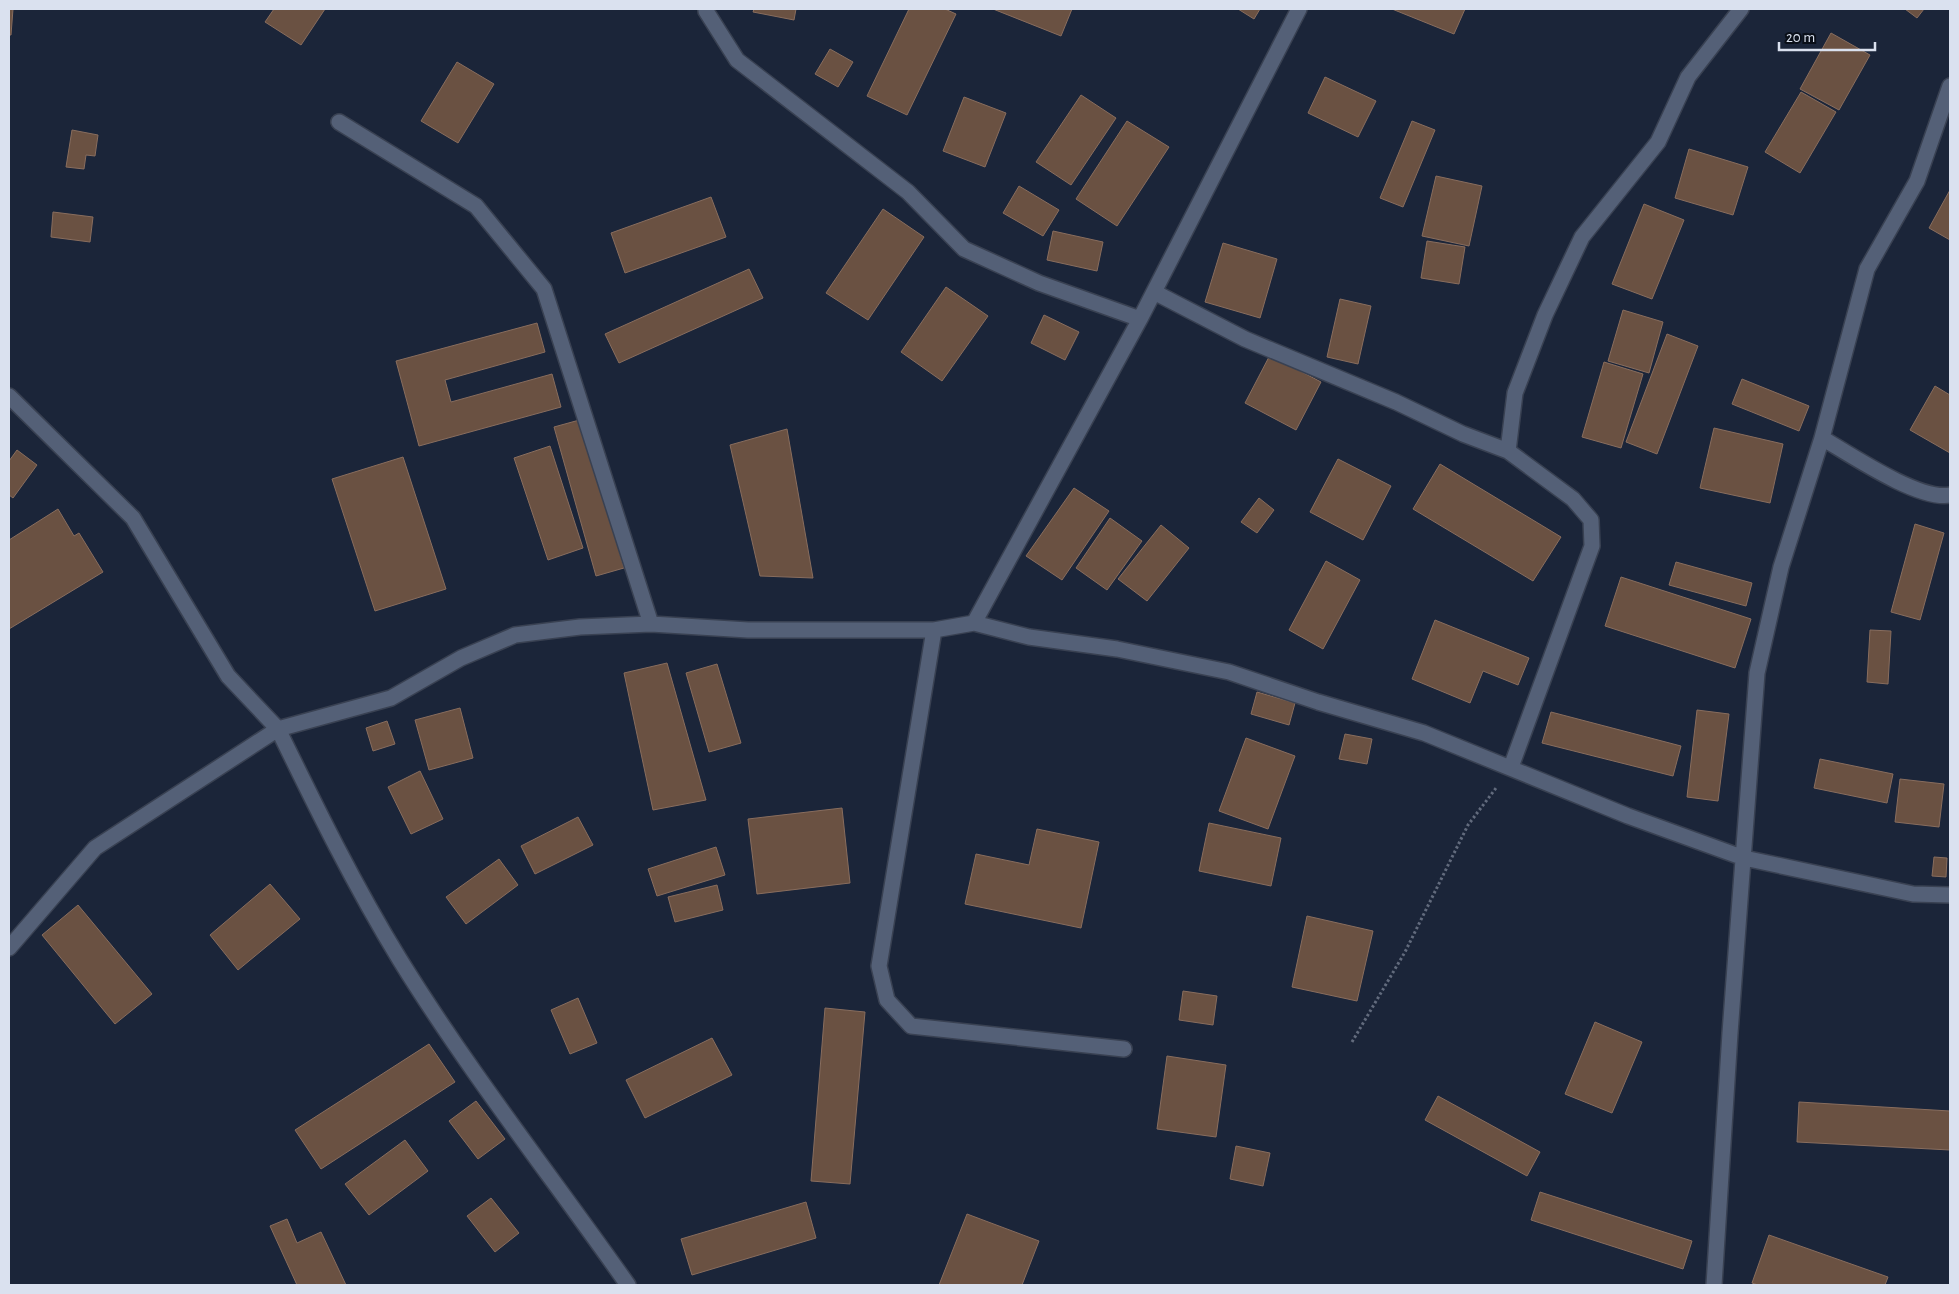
<svg xmlns="http://www.w3.org/2000/svg" width="1959" height="1294" font-family="'Alegreya Sans',sans-serif">
	<style>
		.building { fill: #6a5142; stroke: #886d5e }
		.lines { fill: none; stroke-linecap: round; stroke-linejoin: round }
		.minor-casing { stroke: #394152; stroke-width: 18 }
		.path { stroke: #626b7d; stroke-width: 3; stroke-dasharray: 2.5 2.5; stroke-linecap: butt }
		.minor { stroke: #546077; stroke-width: 15 }
	</style>
	<rect width="100%" height="100%" fill="#1b2539"/>
	<path class="building" d="M9,9h4l-2,26h-2z
		M274,9h51l-24,36 -36,-23z
		M754,9h42l-2,11 -41,-8z
		M909,9h36l11,5 -49,101 -40,-19z
		M993,9h79l-11,27z
		M1238,9h22l-6,10z
		M1392,9h73l-11,25z
		M1905,9h19l-7,9z
		M1831,33l39,22 -31,55 -39,-21z
		M830,49l23,13 -15,25 -23,-13z
		M457,62l37,22 -36,59 -37,-22z
		M1325,77l51,24 -18,36 -50,-24z
		M1801,92l35,20 -36,61 -35,-21z
		M1081,95l35,23 -45,67 -35,-23z
		M964,97l42,16 -21,54 -42,-16z
		M1127,121l42,26 -52,79 -41,-27z
		M1412,121l23,9 -32,77 -23,-9z
		M72,130l26,5 -3,21 -9,-1 -2,14 -18,-2z
		M1689,149l59,18 -15,48 -58,-17z
		M1436,176l46,10 -13,60 -47,-10z
		M1019,186l40,24 -16,26 -40,-23z
		M1950,190v50l-21,-12z
		M711,197l15,40 -101,36 -14,-40z
		M1644,204l40,16 -32,79 -40,-15z
		M883,209l41,28 -56,83 -42,-27z
		M53,212l40,5 -3,25 -39,-5z
		M1053,231l50,11 -6,29 -50,-11z
		M1427,241l38,6 -6,37 -38,-6z
		M1223,243l54,16 -17,59 -55,-16z
		M749,269l14,29 -144,65 -14,-29z
		M946,287l42,29 -46,65 -41,-29z
		M1340,299l31,7 -13,58 -31,-7z
		M1623,310l40,12 -14,51 -41,-12z
		M1044,315l35,17 -14,28 -34,-17z
		M537,323l8,29 -100,28 6,22 101,-28 9,33 -142,39 -23,-85z
		M1667,334l31,12 -41,108 -31,-12z
		M1270,355l51,27 -25,48 -51,-27z
		M1604,362l39,12 -22,74 -39,-11z
		M1742,379l67,27 -10,25 -67,-27z
		M1935,386l15,9v58l-40,-23z
		M583,419l41,149 -28,8 -42,-149z
		M1714,428l69,16 -13,59 -70,-15z
		M787,429l26,149 -53,-2 -30,-131z
		M550,446l33,102 -35,12 -34,-102z
		M17,450l20,15 -24,33 -4,-3v-34z
		M403,457l43,132 -71,22 -43,-132z
		M1338,459l53,27 -28,54 -53,-28z
		M1440,464l121,73 -28,44 -120,-72z
		M1074,488l35,23 -47,69 -36,-24z
		M1259,498l15,12 -17,23 -16,-11z
		M58,509l16,27 5,-3 24,39 -94,57v-89z
		M1110,518l32,23 -35,49 -31,-22z
		M1915,524l29,9 -24,87 -29,-8z
		M1161,525l28,23 -42,53 -29,-22z
		M1326,561l34,19 -37,69 -34,-19z
		M1676,562l76,21 -6,23 -77,-21z
		M1621,577l130,42 -16,49 -130,-42z
		M1435,620l94,38 -11,27 -35,-14 -13,32 -58,-24z
		M1870,630l21,1 -3,53 -21,-2z
		M667,663l39,137 -53,10 -29,-137z
		M717,664l24,79 -32,9 -23,-79z
		M1257,692l38,11 -6,22 -38,-11z
		M460,708l13,50 -44,12 -14,-50z
		M1697,710l32,4 -11,87 -31,-4z
		M1551,712l130,34 -8,30 -131,-33z
		M387,721l8,23 -22,7 -7,-23z
		M1345,734l27,5 -5,25 -28,-5z
		M1246,738l49,18 -27,73 -49,-18z
		M1820,759l73,15 -6,29 -73,-15z
		M420,771l23,48 -32,15 -23,-47z
		M1900,779l44,5 -5,43 -44,-5z
		M842,808l8,75 -93,11 -9,-75z
		M578,817l15,28 -58,29 -14,-28z
		M1209,823l72,15 -10,48 -72,-15z
		M1037,829l62,13 -18,86 -116,-24 11,-50 53,11z
		M716,847l9,28 -68,21 -9,-27z
		M1934,857l13,1 -1,19 -14,-1z
		M499,859l19,26 -52,39 -20,-27z
		M270,884l30,35 -62,51 -28,-35z
		M717,885l6,25 -48,12 -7,-25z
		M78,905l74,89 -37,30 -73,-89z
		M1307,916l66,15 -16,70 -65,-14z
		M1183,991l34,5 -4,29 -34,-5z
		M578,998l19,45 -27,11 -19,-44z
		M825,1008l40,4 -15,172 -39,-3z
		M1595,1022l47,20 -30,71 -47,-19z
		M712,1038l20,37 -87,43 -19,-38z
		M429,1044l26,38 -134,87 -26,-39z
		M1167,1056l59,9 -10,72 -59,-8z
		M1438,1096l102,56 -13,24 -102,-56z
		M476,1101l29,38 -27,20 -29,-38z
		M1799,1102l151,9v39l-153,-8z
		M405,1140l23,31 -59,44 -24,-31z
		M1236,1146l34,7 -7,33 -33,-7z
		M1540,1192l152,49 -9,28 -152,-49z
		M491,1198l28,35 -24,19 -28,-36z
		M806,1202l10,36 -124,37 -11,-36z
		M967,1214l72,27 -17,44h-83z
		M287,1219l10,24 24,-11 25,53h-49l-27,-59z
		M1769,1235l119,42 -3,8h-127l-6,-2z"/>
	<g class="lines">
		<defs>
			<path id="minor" d="M706,9v2l31,49 171,132 56,57 75,34 101,36
				M339,122l137,84 68,83 107,335
				M1154,292l91,47 151,63 67,32 45,17 65,48 18,21 1,26 -81,221
				M9,396l124,122 95,158 50,53 113,-31 70,-40 54,-23 65,-8 71,-3 97,6h186l40,-7 55,14 88,12 112,23 89,30 106,31 204,83 116,42 169,36 37,1
				M1822,438c29,17 97,63 128,57
				M1508,451l7,-58 30,-78 37,-78 76,-95 30,-65 53,-68
				M974,623l166,-304 159,-310
				M934,630l-55,336 8,34 24,26 213,23
				M9,948l86,-100 183,-119c38,78 76,156 122,231 70,113 152,217 228,325
				M1714,1285l16,-252 27,-360 24,-106 41,-129 45,-169 50,-88 33,-95"/>
		</defs>
		<use href="#minor" class="minor-casing"/>
		<path class="path" d="M1352,1042l53,-90 63,-127 28,-37"/>
		<use href="#minor" class="minor"/>
	</g>
	<rect width="1959" height="1294" fill="none" stroke="#dae1ef" stroke-width="20"/>
	<path d="M1779 42v8h96v-8" fill="none" stroke="#dae1ef" stroke-width="2.5"/>
	<text x="1786" y="42" font-size="15" fill="#dae1ef" stroke="#0a0f18" stroke-width="4" paint-order="stroke">20 m</text>
</svg>
